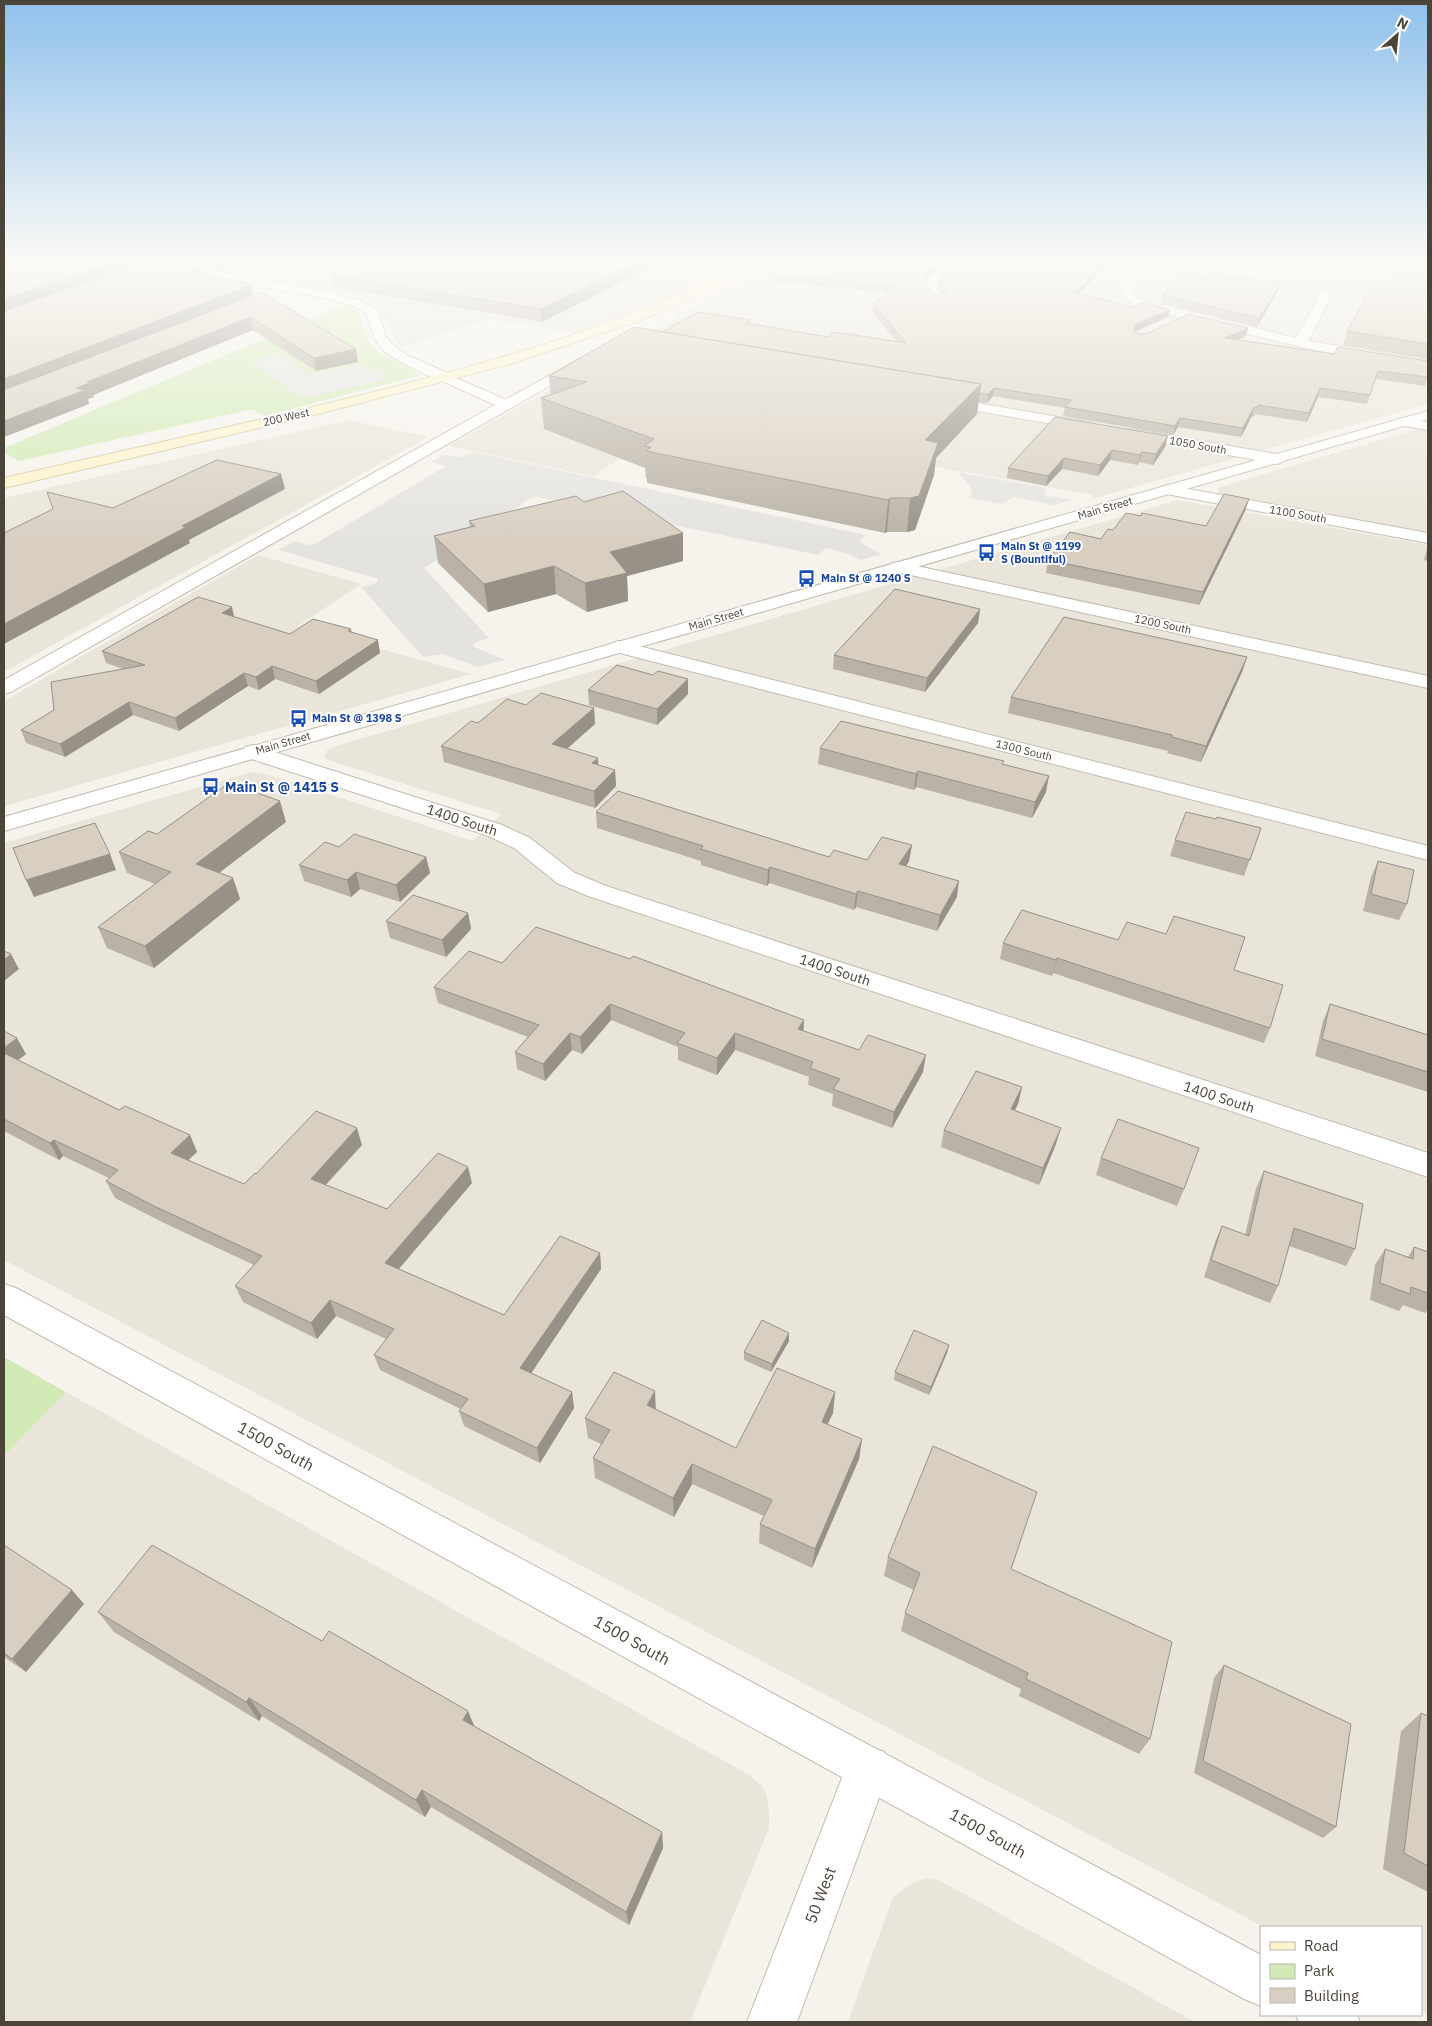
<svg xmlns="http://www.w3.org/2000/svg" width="1432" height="2026" font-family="'IBM Plex Sans',sans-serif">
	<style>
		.residential { fill: #eae5da }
		.commercial { fill: #f7ead8 }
		.industrial { fill: #e6e2dd }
		.green { fill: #d2eab5 }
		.parking { fill: #e5e3e0 }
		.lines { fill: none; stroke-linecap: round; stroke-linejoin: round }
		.minor-casing { stroke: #c2bbae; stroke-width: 2 }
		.tertiary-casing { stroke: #c2bbae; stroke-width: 2 }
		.secondary-casing { stroke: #d6c79b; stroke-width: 2 }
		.minor { fill: #fff; fill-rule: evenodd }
		.tertiary { fill: #fff; fill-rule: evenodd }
		.secondary { fill: #fff3cd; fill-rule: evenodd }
		.wall { fill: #bab2a6 }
		.shaded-wall { fill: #979187 }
		.building { fill: #d8cfc1; stroke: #979187 }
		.labels { text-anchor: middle; stroke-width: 4; stroke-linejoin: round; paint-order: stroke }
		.far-street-label { font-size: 11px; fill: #4b4439; stroke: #fff }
		.far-transit-label { font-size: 11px; font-weight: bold; fill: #164399; stroke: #fff; text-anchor: start }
		.transit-label { font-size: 14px; font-weight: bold; fill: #164399; stroke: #fff; text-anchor: start }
		.street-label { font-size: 14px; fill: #4b4439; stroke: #fff }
		.near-street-label { font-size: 16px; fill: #4b4439; stroke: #fff }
	</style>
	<rect width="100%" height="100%" fill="#f6f3ec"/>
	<path class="residential" d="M776,261h472l-3,5 106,14 11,-19h66v143l-333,94 -6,-4 -207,-37 -136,-85 -128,85 2,1 -27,18 -144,-30 231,-130 -5,-1 33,-15z
		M349,420l79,17 -424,235v-174z
		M1428,426v106l-200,-36 -8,-2 -3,-4 3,-3z
		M1178,500l250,45v1469l-7,-4v-83h-157l-1260,-667v-417l248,-71 21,4 200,65 28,-27 -170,-53 -6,-3 1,-7 10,-5z
		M258,555l103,29 -63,42 173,48 -467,132v-105z
		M66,1392l683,383 13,11 5,10 2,17v15l-79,194h-686v-566z
		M927,1878l11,2 12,6 245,136h-347l45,-125 23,-16z"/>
	<path class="commercial" d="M1248,261h114l-11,19 -107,-14z"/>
	<path class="industrial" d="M264,261h477l-75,37 -91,35 -86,-14 -87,28 -9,-9 -10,-28 -17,-9 6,-2 -30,-7 -111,-19z"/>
	<path class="green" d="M345,305l14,8 8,26 5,7 7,7 37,19 2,4 -154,40 -11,-7 -234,52 -15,-8v-5z
		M4,1357l62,35 -62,64z"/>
	<path class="parking" d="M686,261l29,2 -63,33 -28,-3 4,-2 -9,-2 8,-4 11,1 7,-4 1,-4 20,-10 10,-2z
		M592,297l37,7 -51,17 12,5 -17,5 -34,-5z
		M434,306l53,9 -26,13 -59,-11 5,-3 -7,-1 4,-5 18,2z
		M280,354l28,21 52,-11 10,6 11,-1 7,4 -8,3 5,4 -84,18 -48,-35 9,-2 3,-2 -2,-2z
		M472,452l394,83 -7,7 22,12 -20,6 -12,-6 -23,-6 -8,7 -284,-59 -110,72 65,70 -15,5v4l31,13 -28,7 -34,-13 -20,3 -62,-70 16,-4 1,-4 -99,-29 16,-9 13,4 7,-1 131,-78 -15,-4 14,-7 16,2z
		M958,472l88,16 -2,7 28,5 -18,5 -41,-8 -11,7 -33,-6 3,-4 -2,-3 2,-2z"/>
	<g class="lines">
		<defs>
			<path id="minor" d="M950,261h12l-26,22 1,7 7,7 -6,4c-8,-2 -14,-11 -13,-19z
				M1146,261h11l-25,29 3,6 10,5 151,37 24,-43 6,-4 6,4 -24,46 120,19v8l-109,-17 -182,-44 -10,-7 -7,-10z
				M163,264l163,27 37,10 15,11 8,25 6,7 15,11 45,20 2,3 -2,3c-13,3 -60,-22 -70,-32 -9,-10 -12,-23 -15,-35l-12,-7 -30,-9 -166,-29 -2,-2 2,-2z
				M583,357l7,4 -2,3 -77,44h-10l-2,-3 2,-3z
				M941,397l147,25 5,1 2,3 -2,3 -5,1 -152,-26 -2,-3 2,-3z
				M1403,418l25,4v8l-30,-5 -2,-3 2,-3z
				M1131,429l146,25 5,2 3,3 -3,3 -5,2 -151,-28 -2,-3 2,-3z
				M1167,485l261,48v10l-267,-50 -2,-3 2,-3z
				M898,562l530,114v12l-536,-117 -3,-4 3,-4z
				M619,641l809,205v14l-816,-209 -3,-4 3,-4z
				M253,745l249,80 28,13 45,35 31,13 822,267v24l-840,-281 -31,-13 -43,-35 -28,-13 -241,-78 -3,-5 3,-5z
				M868,1746l16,6 6,16 -93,254h-50l105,-270z"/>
			<path id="tertiary" d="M447,374l64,28 2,3 -2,3 -500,284 -7,2v-14l491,-275 -53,-24 -2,-3 2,-3z
				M1428,411v8l-1424,412v-14z
				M4,1284l12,4 1245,667v51l-17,-7 -1240,-684z
				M1296,2015h61l3,7h-61z"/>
			<path id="secondary" d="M750,261h14l-42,23 -83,37 -129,43 -196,51 -310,73v-10c126,-29 252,-56 377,-88 127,-32 252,-69 369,-129z"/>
		</defs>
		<use href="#minor" class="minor-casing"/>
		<use href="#tertiary" class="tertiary-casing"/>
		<use href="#secondary" class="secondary-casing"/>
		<use href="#minor" class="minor"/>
		<use href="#tertiary" class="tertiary"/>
		<use href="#secondary" class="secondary"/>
	</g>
	<path class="wall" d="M4,261l171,2 -1,-2h76l-28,11 -23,-4 2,7 50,10 2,11 105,66 -42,9 -63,-41 -160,65 1,2 -6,2 1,5 -85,33z
		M453,261h210l-121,61 -208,-35 -3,-12 129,-6z
		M1428,261v98l-85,-14 4,-14 43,-41z
		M768,274l157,5 1,5 6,8 6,3 4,-2 -3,-4 -1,-5 1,-8 141,17 88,24 -33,15 2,2 111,-6 -2,8 -9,4 191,36 -3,10 -50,-7 -8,25 -49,-7 -11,25 -52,-8 -1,3 -2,-1 -11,21 -63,-10 -5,8 -110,-19 2,-8 -72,-12 -6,7 -9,-1 -1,12 -41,44 -2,17 -19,55 -8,2h-20l-2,1 -238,-50v-4l-1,-1 -1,-10 -101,-39 -3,-31 10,-3 -2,-19 113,-44 89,-8 77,13 69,5 -25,-30 1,-8 15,-11 -120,-12z
		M1278,291l-21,36 -96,-24 2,-8z
		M1055,417l110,30 -12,18 -14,-3 -1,3 -28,-5 -12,16 -36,-7 -16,17 -39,-8 1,-10z
		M1249,499l-4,12 -46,94 -153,-32 2,-13 53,-21 12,-9 28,-14 65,10z
		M584,502l99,31v28l-56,15 1,25 -41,11 -31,-18 -68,18 -50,-49 -4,-27 36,-9 -1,-6z
		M1428,546v15l-4,-1z
		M980,609l-2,14 -53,69 -92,-23 1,-14z
		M235,617l55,17 61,-5 1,3 28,21 -61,41 -44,-15 -16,11 -11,-4 -69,45 -46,-16 -68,42 -39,-14 -5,-13 102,-61 -17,-6 -4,-12z
		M1247,657l-5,15 -41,90 -34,-9 1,-2 -160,-38 3,-16z
		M653,675l35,4v15l-31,31 -68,-20 -1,-15z
		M526,705l68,3 1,16 -28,25 31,16 17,5 1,16 -21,22 -151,-46 -3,-16 37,-23z
		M820,748l183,16 43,28 -14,26 -116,-31 -2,3 -96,-26z
		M596,812l233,45 38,3 45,-15 -3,16 -3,5 51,31 -20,34 -81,-24 -2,3 -85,-27 -2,3 -66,-21v-4l-104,-33z
		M1216,819l45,9 -17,48 -74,-20 5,-16z
		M286,822l-67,51 14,5 7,21 -86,69 -47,-20 -9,-21 57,-43 -28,-11 -8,-21 38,-18z
		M339,847l87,10 4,16 -30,29 -40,-13 -9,8 -47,-16 -5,-16z
		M1378,861l29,43 -8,16 -36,-9 8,-34z
		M468,913l3,16 -25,28 -56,-19 -4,-17z
		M1118,940l152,88 -6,15 -211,-70 -1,3 -52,-17 3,-16z
		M502,963l302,57 -1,11 120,41 -31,56 -60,-22 1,-12 -25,-9 1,-8 -74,-27 -18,25 -39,-15v-13l-67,-27 -29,34 -10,-4 -27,31 -28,-12 -2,-17 13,-15 -90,-34 -4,-16z
		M1330,1004l98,31v57l-113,-36 8,-35z
		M4,1031l22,23 -8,6 101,50 71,25 7,17 -9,8 56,24 12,-10 106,-29 -36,40 61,24 85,-26 -73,86 105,46 96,-62 1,16 -70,104 41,19 2,16 -34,55 -76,-37 -5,-15 2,-2 -81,-39 -6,-15 12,-16 -50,-23 -19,23 -74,-37 -8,-16 19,-21 -90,-42 -49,-25 -9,-17 3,-3 -46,-22 -4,4 -55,-29z
		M1022,1087l-4,17 -3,6 41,34 -17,41 -98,-38 3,-17z
		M1101,1158l83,31 -7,17 -81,-31z
		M1264,1171l91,78 -9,17 -57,-20 -11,40 -8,17 -66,-26 11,-35 7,-16 23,9 11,-47z
		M1414,1247l14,5v57l-3,4 -22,-8 -4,6 -29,-11 5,-35 10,-16 23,8z
		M789,1341l-18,31 -27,-12v-8z
		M947,1353l-18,42 -35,-15 1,-8z
		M835,1392l-2,21 -6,12 35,14 -3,20 -47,109 -53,-25 1,-19 4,-8 -72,-32 -18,33 -79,-39 -2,-20 8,-14 -13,-6 -3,-20 71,-8 80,38z
		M4,1545l80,59 -58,68 -22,-15z
		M888,1557l123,12 139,170 -11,15 -120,-58 2,-7 -120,-58 4,-18 9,-23 -30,-14z
		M98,1612l224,29 152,85 188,106 1,16 -34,77 -198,-118 -6,10 -163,-101 -3,5 -145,-89z
		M1224,1665l112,162 -13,11 -129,-65 20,-95z
		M1421,1713l7,3v176l-45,-23 18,-138z"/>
	<path class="shaded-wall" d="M115,261h37l-148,52v-14z
		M219,261h31l-28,11z
		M639,261h24l-121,61 -1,-13z
		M939,261h8l-23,20 1,-8z
		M1106,261h6l-39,38 2,-7z
		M199,267l3,12 -17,-7z
		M1281,283l-3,8 -21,36 2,-9z
		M251,285l2,12 -249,97v-15z
		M1170,310l-2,7 -34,15 -1,-2 3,-6z
		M250,317l3,13 -160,65 1,2 -6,2 1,5 -85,33v-16l72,-33 11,-6z
		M1248,328l-2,8 -23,10 2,-8z
		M356,349l2,13 -42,9 -2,-13z
		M981,384l-4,30 -41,44 -2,17 -19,55 -8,2 3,-34 15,-58z
		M994,388l-1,8 -6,7 1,-9z
		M1320,388l-2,9 -11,25 2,-9z
		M1254,407l-2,9 -11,21 2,-9z
		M1180,418l-2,9 -5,8 2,-9z
		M1168,436l-3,11 -12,18 3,-11z
		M1112,450l-2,10 -12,16 2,-11z
		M1142,452l-3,10 -1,3 2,-10z
		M1064,458l-2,11 -16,17 2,-10z
		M281,474l4,15 -96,51 1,3 -186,101v-20l178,-98z
		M890,498l-3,34 -2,1 3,-33z
		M1249,499l-4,12 -46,94 4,-13z
		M683,533v28l-56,15 1,25 -41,11 -2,-29 25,-31z
		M554,566l2,28 -68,18 -4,-28z
		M232,607l3,13 -13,-7z
		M980,609l-2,14 -53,69 2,-14z
		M378,640l2,13 -61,41 -3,-13z
		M1247,657l-5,15 -41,90 5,-16z
		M272,666l3,13 -16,11 -3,-13z
		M244,673l4,13 -69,45 -4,-13z
		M688,679v15l-31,31v-16z
		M129,702l4,13 -68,42 -5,-13z
		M594,708l1,16 -41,36 -2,-16z
		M598,758l1,16 -7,-11z
		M615,770l1,16 -21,22 -1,-17z
		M918,771l-2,16 -2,3 2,-16z
		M1049,776l-3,16 -14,26 3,-16z
		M280,801l6,21 -83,63 -7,-21z
		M912,845l-3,16 -11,19 1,-16z
		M110,854l6,16 -82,27 -8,-17z
		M426,857l4,16 -30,29 -4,-17z
		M770,867l-1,16 -2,3 1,-16z
		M356,872l4,17 -9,8 -4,-17z
		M233,878l7,21 -86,69 -9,-22z
		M959,881l-2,16 -20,34 3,-16z
		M858,891l-2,16 -2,3 2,-16z
		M468,913l3,16 -25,28 -4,-17z
		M11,954l8,15 -15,12v-21z
		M1057,958l-4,15 -1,3 4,-16z
		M610,1004l1,16 -29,34 -2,-17z
		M804,1020l-1,17 -5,-8z
		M570,1033l2,17 -27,31 -2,-17z
		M735,1033v17l-18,25v-17z
		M17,1038l9,16 -17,13 -5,-9v-10z
		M926,1055l-3,17 -31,56 2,-16z
		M1022,1087l-4,17 -11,22 4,-17z
		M357,1128l5,17 -46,50 -5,-16z
		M1061,1128l-5,16 -17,41 4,-17z
		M190,1135l7,17 -18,17 -8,-16z
		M54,1140l9,16 -4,4 -9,-17z
		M468,1167l4,16 -82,96 -5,-16z
		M600,1253l1,16 -77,115 -4,-16z
		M330,1300l6,16 -19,23 -6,-16z
		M789,1333v8l-18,31 1,-8z
		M949,1345l-2,8 -18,42 2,-8z
		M655,1391l1,21 -9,-7z
		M572,1392l2,16 -34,55 -3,-15z
		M835,1392l-2,21 -14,29 3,-20z
		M862,1439l-3,20 -47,109 3,-19z
		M692,1464v20l-18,33 -1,-19z
		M72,1590l12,14 -58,68 -14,-13z
		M249,1698l13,18 -3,5 -13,-19z
		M468,1711l8,19 -13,-10z
		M422,1790l9,17 -6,10 -9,-17z
		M662,1832l1,16 -34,77 -3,-13z"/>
	<path class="building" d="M4,261h111l-111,38z
		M148,261h18l33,6 -14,5 62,10 4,3 -247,94v-68z
		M367,261h44l61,10 -9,-10h176l-98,48 -210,-34z
		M788,261h151l-14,12 1,11 6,8 6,3 8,-4v-3l-6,-6 -1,-6 18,-15h149l-31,31 57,15 12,-5 26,8 -34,14 -3,6 4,4h9l43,-20 59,14 -23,10 109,16 4,-7 90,14v16l-50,-6 -8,24 -50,-7 -11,25 -51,-8 -1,3 -3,-1 -11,21 -63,-10 -5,8 -110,-19 6,-7 -77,-12 -6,6 -9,-1 2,-9 -319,-52 36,-20 53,8 -5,3 82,14 6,-5 72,11 -33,-39 24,-18 -129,-12z
		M1405,261h23v83l-81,-13 24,-43 19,2z
		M1186,272l95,11 -22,35 -96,-23z
		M262,292l94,57 -42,9 -64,-41 -163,65 3,1 -14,5 9,2 -81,31v-31z
		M634,327l347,57 -56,56 13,3 -19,53 -9,2h-20l-2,2 -242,-49 5,-4 -7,-1 10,-7 -113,-41 46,-16 -38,-6z
		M1055,417l113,19 -12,18 -14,-2 -2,3 -28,-5 -12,15 -36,-7 -16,18 -40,-8z
		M217,460l64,14 -99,52 4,1 -182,97v-91l49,-24 -6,-17 66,16z
		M623,491l60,42 -73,19 17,21 -42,10 -31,-17 -70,18 -50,-48 41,-10 -6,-5 107,-25 8,6z
		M1224,494l25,5 -46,93 -155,-32 22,-28 31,7 7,-10 5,1 13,-17 15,3 1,-3 64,13z
		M895,589l85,20 -53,69 -93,-23z
		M198,597l34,10 -10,6 68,21 23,-15 38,10 -3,2 30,9 -62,41 -44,-15 -16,11 -12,-4 -69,45 -46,-16 -69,42 -39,-14 33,-20 -3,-28 94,-17 -43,-14z
		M1064,617l183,40 -41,89 -34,-9v-2l-161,-38z
		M617,665l36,10 5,-4 30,8 -31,30 -69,-19z
		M541,693l53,15 -42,36 46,14 -6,5 23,7 -21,21 -153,-45 30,-25 7,2 29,-24 19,6z
		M841,721l163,40 -2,3 47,12 -14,26 -117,-31 -2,3 -96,-26z
		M229,783l51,18 -84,63 37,14 -88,68 -47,-19 73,-55 -52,-20 29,-21 9,3z
		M618,791l211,66 5,-7 33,10 15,-23 30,8 -13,19 60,17 -19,34 -82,-24 -2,3 -86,-27 -2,3 -67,-21 2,-3 -107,-34z
		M1186,812l30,7 1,-2 44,11 -11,32 -75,-20z
		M95,823l15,31 -84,26 -13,-32z
		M354,834l72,23 -30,28 -40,-13 -9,8 -48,-15 26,-23 14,5z
		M1378,861l36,9 -7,34 -36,-10z
		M413,895l55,18 -26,27 -56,-19z
		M1022,910l96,30 9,-18 39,12 8,-18 71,21 -11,33 49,15 -13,43 -213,-70 -1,2 -53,-17z
		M536,927l94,32 3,-3 171,64 -6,9 61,21 9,-15 58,20 -32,57 -61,-23 7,-10 -30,-11 3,-6 -78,-29 -18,25 -40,-15 8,-10 -75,-29 -30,33 -10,-4 -27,31 -28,-12 24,-27 -105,-38 35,-36 33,12z
		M4,951l7,3 -7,6z
		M1330,1004l98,31v37l-106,-33z
		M4,1031l13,7 -13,10z
		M4,1053l115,57 6,-4 65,29 -19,18 73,31 11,-11 1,1 60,-63 41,17 -46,51 76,30 51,-56 30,14 -83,96 119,52 56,-79 40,17 -80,115 52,24 -35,56 -78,-37 9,-12 -94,-44 20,-26 -64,-29 -19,23 -76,-37 27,-30 -106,-49 -50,-26 12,-11 -64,-30 -4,3 -46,-24z
		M976,1071l46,16 -11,22 50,19 -18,40 -99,-38z
		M1118,1119l81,29 -15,41 -83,-31z
		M1264,1171l99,33 -8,45 -61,-21 -16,58 -67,-26 11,-34 27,10z
		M1414,1247l14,5v41l-17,-6 -1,7 -30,-11 5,-34 28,10z
		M762,1320l27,13 -17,31 -28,-12z
		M914,1330l35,15 -18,42 -36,-15z
		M777,1368l58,24 -13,30 40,17 -47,110 -55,-25 12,-24 -80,-36 -19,34 -80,-40 17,-28 -25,-12 29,-46 41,19 -8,14 89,43z
		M933,1446l104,46 -26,77 161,73 -22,97 -124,-60 2,-6 -123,-60 15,-40 -32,-16z
		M4,1545l68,45 -60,69 -8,-6z
		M152,1545l170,96 7,-10 139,80 -5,9 199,112 -36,80 -204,-122 -6,10 -167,-102 -3,4 -148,-90z
		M1224,1665l127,59 -15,103 -133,-66z
		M1421,1713l7,3v150l-24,-13z"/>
	<linearGradient id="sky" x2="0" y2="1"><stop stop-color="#8fc1ec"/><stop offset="0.48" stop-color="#fbfaf6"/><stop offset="1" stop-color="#fbfaf6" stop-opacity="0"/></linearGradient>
	<rect width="1432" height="545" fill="url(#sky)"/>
	<defs>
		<symbol id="bus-bare" viewBox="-9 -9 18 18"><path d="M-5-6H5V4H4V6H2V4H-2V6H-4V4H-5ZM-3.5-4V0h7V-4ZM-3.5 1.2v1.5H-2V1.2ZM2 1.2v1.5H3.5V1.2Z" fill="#1a4fb4" stroke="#fff" stroke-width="2.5" paint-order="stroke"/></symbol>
	</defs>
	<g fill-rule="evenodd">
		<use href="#bus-bare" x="974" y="540" width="25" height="25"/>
		<use href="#bus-bare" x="794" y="566" width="25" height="25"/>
		<use href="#bus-bare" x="286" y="706" width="25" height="25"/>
		<use href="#bus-bare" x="198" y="774" width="25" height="25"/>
	</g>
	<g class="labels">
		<g class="far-street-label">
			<text transform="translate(286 417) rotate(-13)" y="4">200 West</text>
			<text transform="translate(1198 445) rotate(10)" y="4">1050 South</text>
			<text transform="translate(1105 508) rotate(-16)" y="4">Main Street</text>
			<text transform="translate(1298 514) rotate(10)" y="4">1100 South</text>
			<text transform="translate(716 619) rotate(-16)" y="4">Main Street</text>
			<text transform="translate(1163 624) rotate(12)" y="4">1200 South</text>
			<text transform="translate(283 743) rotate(-16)" y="4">Main Street</text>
			<text transform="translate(1024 750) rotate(14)" y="4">1300 South</text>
		</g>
		<g class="far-transit-label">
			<text x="1001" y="550">Main St @ 1199<tspan x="1001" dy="13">S (Bountiful)</tspan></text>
			<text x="821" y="582">Main St @ 1240 S</text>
			<text x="312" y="722">Main St @ 1398 S</text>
		</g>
		<g class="transit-label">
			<text x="225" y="792">Main St @ 1415 S</text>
		</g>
		<g class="street-label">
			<text transform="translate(462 820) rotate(18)" y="5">1400 South</text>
			<text transform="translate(835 970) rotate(18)" y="5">1400 South</text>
			<text transform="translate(1219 1097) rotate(18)" y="5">1400 South</text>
		</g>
		<g class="near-street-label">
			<text transform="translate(276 1446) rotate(29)" y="6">1500 South</text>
			<text transform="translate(632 1640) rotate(29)" y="6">1500 South</text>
			<text transform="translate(988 1833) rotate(29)" y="6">1500 South</text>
			<text transform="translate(820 1895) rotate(-69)" y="6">50 West</text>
		</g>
	</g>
	<rect width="1432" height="2026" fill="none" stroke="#4b4439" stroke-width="10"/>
	<rect x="1260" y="1926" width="162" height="90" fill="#ffffff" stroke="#b7b4b0"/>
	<rect x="1270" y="1942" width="25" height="8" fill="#fff3cd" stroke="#b7b4b0"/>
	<text x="1304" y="1951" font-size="15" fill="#4b4439">Road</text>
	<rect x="1270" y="1964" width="25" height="15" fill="#d2eab5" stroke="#b7b4b0"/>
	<text x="1304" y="1976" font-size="15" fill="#4b4439">Park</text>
	<rect x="1270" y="1988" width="25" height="15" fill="#d8cfc1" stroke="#b7b4b0"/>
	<text x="1304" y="2001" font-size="15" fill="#4b4439">Building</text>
	<g transform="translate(1397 35) rotate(27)" stroke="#ffffff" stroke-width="4" paint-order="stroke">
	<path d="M0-4L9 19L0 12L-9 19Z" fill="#4b4439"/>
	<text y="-8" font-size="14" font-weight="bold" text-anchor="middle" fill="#4b4439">N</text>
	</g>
</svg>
